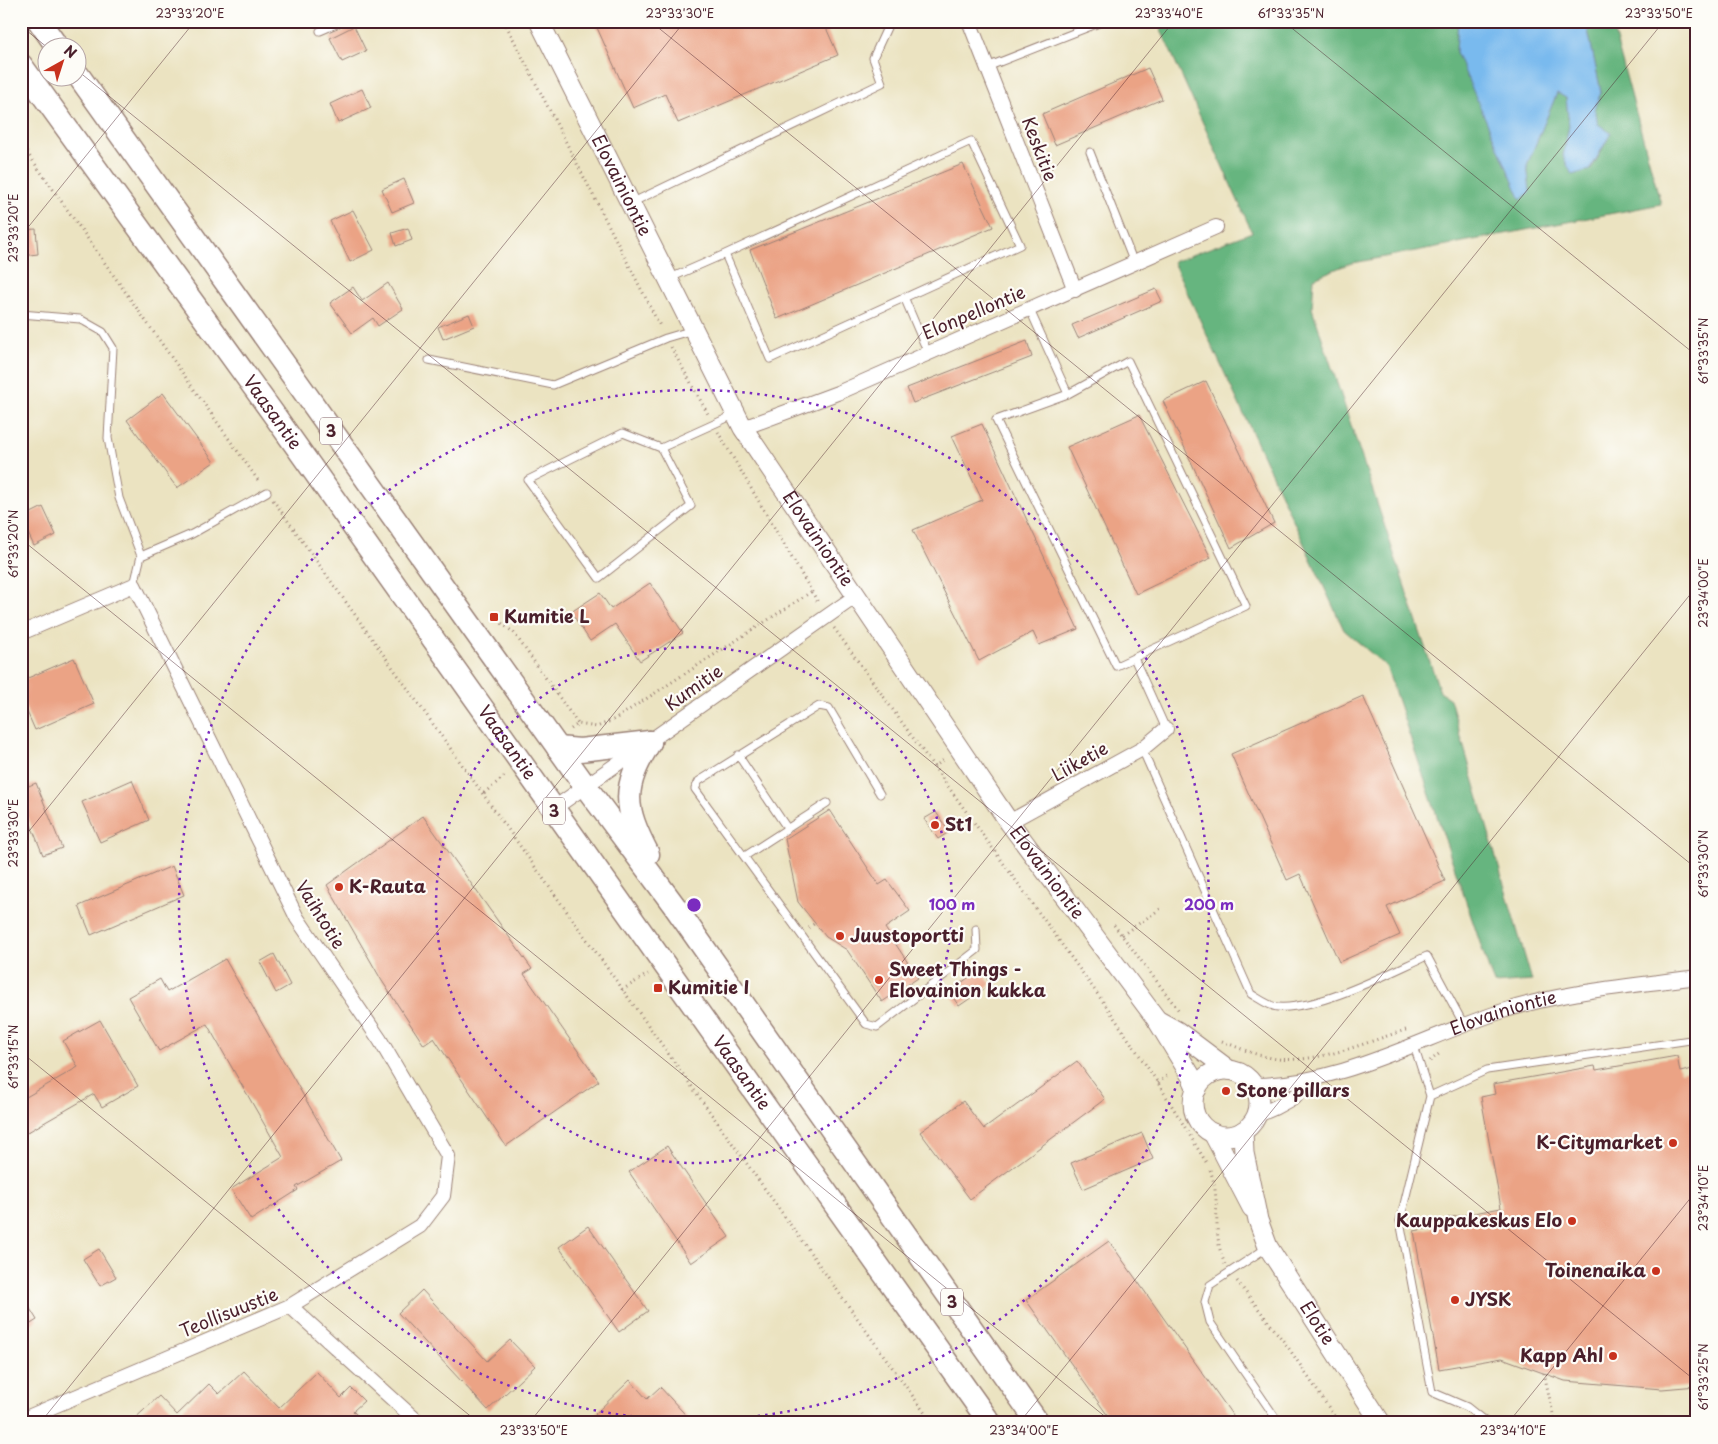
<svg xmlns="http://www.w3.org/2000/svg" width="1718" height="1444" font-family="'Playpen Sans',sans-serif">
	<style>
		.forest { fill: #66b57f; stroke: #586a55 }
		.water { fill: #79baee; stroke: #626c8c }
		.building { fill: #eba385 }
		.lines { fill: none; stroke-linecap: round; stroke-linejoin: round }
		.service-casing { stroke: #9a8176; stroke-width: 9 }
		.minor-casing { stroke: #9a8176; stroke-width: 16 }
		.secondary-casing { stroke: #9a8176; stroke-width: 21 }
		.trunk-casing { stroke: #9a8176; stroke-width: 25 }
		.path { stroke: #9a8176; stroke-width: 3; stroke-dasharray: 1 4; stroke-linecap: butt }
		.service { stroke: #fff; stroke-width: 7 }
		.minor { stroke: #fff; stroke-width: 14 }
		.secondary { stroke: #fff; stroke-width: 19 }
		.trunk { stroke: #fff; stroke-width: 22 }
		.ticks { fill: none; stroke: #4a1f2b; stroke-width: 1; stroke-opacity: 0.45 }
		.ring { fill: none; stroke: #7b2cbf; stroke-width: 2.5; stroke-dasharray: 2.5 5 }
		.poi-dot { fill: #c8321e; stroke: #fdfcf7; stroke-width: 2 }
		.labels { text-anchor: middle; stroke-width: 4.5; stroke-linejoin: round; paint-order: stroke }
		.shield { fill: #fdfcf7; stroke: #806168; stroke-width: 1 }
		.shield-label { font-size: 16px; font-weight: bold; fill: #4a1f2b }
		.street-label { font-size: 18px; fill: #4a1f2b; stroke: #fdfcf7 }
		.poi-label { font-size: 18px; font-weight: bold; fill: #4a1f2b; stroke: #fdfcf7; text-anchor: start }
		.centre { fill: #7b2cbf; stroke: #fdfcf7; stroke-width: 2.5 }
		.ring-label { font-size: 15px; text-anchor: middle; font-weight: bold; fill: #7b2cbf; stroke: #fdfcf7; stroke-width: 4.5; stroke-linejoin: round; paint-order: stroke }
		.neatline { fill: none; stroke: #4a1f2b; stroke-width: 2 }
		.ticks-label { font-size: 12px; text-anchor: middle; fill: #4a1f2b }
	</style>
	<rect width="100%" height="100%" fill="#fdfcf7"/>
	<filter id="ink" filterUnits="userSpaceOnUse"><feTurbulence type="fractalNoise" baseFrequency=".02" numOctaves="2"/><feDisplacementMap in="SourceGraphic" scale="10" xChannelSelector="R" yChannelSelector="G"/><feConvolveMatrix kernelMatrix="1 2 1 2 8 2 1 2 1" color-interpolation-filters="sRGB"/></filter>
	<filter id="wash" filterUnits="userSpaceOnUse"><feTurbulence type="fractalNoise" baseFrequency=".0096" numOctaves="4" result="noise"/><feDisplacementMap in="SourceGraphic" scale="20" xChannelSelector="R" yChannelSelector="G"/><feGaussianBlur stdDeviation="1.12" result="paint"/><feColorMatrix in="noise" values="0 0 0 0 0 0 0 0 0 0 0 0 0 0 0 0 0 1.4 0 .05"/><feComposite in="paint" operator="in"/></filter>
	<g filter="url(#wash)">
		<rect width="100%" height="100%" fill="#ebe3c1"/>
		<path class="forest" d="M1157,21h301l-2,31 74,139 -3,-26 30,-72 9,4 3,29 -6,30 28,14 20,-37 -13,-8 -3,-17 6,-16 -15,-71h25l50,183 -313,60 -34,14 -2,30 128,384 10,7 82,282 -38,3 -108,-318 -42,-36 -171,-368 79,-30z"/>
		<path class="water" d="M1458,21h128l15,71 -6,16 3,16 13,9 -21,37 -18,5 -9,-19 6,-30 -3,-28 -9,-5 -30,72 3,26 -9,9 -65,-148z"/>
		<g id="blocks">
			<path class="building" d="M594,21h229l15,34 -160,68 -13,-29 -32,14z
				M354,26l12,25 -24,11 -12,-24z
				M1148,68l14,31 -107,46 -13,-31z
				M362,89l9,19 -33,15 -8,-19z
				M963,164l30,63 -216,92 -27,-69z
				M404,179l10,24 -22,9 -10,-23z
				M353,210l21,40 -24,12 -20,-41z
				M408,228l4,12 -16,6 -4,-13z
				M36,229l2,25 -17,2v-26z
				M388,283l15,26 -25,17 -5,-8 -21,15 -22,-30 23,-16 9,14z
				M1156,289l6,12 -84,37 -6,-13z
				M469,314l5,12 -31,13 -5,-12z
				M1027,341l5,16 -119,46 -6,-15z
				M1206,381l68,142 -43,25 -68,-147z
				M163,393l51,69 -37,26 -50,-68z
				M1139,415l72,143 -75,36 -69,-147z
				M982,424l96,205 -39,16 -6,-13 -54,29 -66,-131 69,-30 -30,-64z
				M43,507l13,28 -22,11 -13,-28z
				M650,583l33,50 -43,28 -25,-37 -25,17 -19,-29 29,-19 11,16z
				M74,658l20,46 -59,26 -14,-32v-17z
				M1363,696l82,185 -58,26 13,28 -61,27 -39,-88 -13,6 -56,-126z
				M132,780l17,40 -49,22 -18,-40z
				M36,783l26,65 -19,7 -22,-55v-11z
				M830,810l49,75 8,-5 23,31 -25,17 33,50 -36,24 -35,-52 -21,-13 -28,-35 -13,-63z
				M936,812l13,20 -11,7 -14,-20z
				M423,816l109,153 -8,5 75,107 -93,65 -72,-108 -10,7 -42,-64 -55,-96z
				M172,866l12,29 -93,40 -12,-29z
				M274,954l16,31 -14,8 -16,-31z
				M225,959l116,202 -45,26 2,3 -47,30 -20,-31 52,-32 -76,-133 -48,27 -31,-54 32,-18 7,13z
				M980,969l11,15 -32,22 -10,-14z
				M100,1020l38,66 -36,21 -8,-13 -73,42v-36l57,-33 -15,-26z
				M1677,1056l3,16 17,-4v318l-35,3 -97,-8 -63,-23 -63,11 -25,-138 34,-6 -1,-7 54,-10 -20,-111 14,-3 -2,-10 102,-18 1,4z
				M1077,1061l28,38 -135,100 -50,-67 43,-31 21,28z
				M1142,1133l11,26 -70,30 -12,-26z
				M667,1146l62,91 -38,26 -62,-91z
				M588,1226l60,85 -29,21 -60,-85z
				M1109,1241l129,182h-125l-87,-123z
				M99,1249l17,28 -16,9 -17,-27z
				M422,1290l65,71 23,-21 25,26 -47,44 -90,-97z
				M21,1294l16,26 -16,10z
				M244,1371l35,37 38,-36 24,26 10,-10 13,13 -11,10 11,12h-234l29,-27 18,19 32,-31 10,10z
				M630,1380l17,19 13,-12 33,36h-90l-8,-9z"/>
		</g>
	</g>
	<g filter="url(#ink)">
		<use href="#blocks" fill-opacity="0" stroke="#9a8176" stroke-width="1"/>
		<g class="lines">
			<defs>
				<path id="service" d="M320,31l23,-10
					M987,67l117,-46
					M1090,152l44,111
					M631,203l251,-120 -9,-25 17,-37
					M668,279l57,-25 45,105 250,-114 -49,-104 -246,113
					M904,297l24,56
					M1030,310l38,84 -72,26 120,246 130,-60 -118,-245 -60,33
					M21,314l59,5 23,13 10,16 -5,90 11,60 22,58 -7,29
					M429,360l124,25 113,-47 27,-8
					M661,448l30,58 -92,72 -71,-98 95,-47 38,15 75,-34
					M141,556l51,-22 75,-42
					M1134,658l32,71
					M1142,749l109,245c7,4 19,13 27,13 41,3 111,-34 149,-51l37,69
					M738,755l49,73
					M880,794l-51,-86 -10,-2 -120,75 -4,8 171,235 11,3 100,-77 -1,-21
					M745,856l82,-53
					M1414,1046l16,50
					M1268,1247l-58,38 -5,17 5,20 69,101
					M1487,1423l-20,-16 -35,-15 -32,-171 30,-125 57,-26 210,-31"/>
				<g id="minor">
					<path d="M969,21l106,269"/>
					<path d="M743,428l97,-36 376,-165"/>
					<path d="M21,633l113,-48 163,333 83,122 68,116 -5,40 -23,30 -130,80"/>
					<path d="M553,809l303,-213"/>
					<path d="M1009,822l133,-73 24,-20"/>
					<path id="s1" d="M1254,1085c88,0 166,-47 249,-74 60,-20 131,-25 194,-34"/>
					<path d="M1257,1115c24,-8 42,-20 61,-36"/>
					<path d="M21,1420l269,-114 129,117"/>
				</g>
				<g id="secondary">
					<path id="s2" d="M539,21l204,407 266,394 148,198 34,56 6,13"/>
					<path d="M1157,1020l20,11 52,39"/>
					<circle cx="1226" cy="1103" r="33"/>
					<path id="s3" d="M1243,1131l1,22 14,67 10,27 113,176"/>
					<path d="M1213,1133l39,75"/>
				</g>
				<g id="trunk">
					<path d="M39,21l19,27"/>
					<path id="s4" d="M21,65l251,347 718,1011"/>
					<path d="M78,75l508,712 87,117 365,519"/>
					<path d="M558,748l22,2 70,-8"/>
					<path d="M648,854c-25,-48 -26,-66 2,-112"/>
				</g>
			</defs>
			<use href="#service" class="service-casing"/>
			<use href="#minor" class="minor-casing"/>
			<use href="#secondary" class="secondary-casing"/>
			<use href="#trunk" class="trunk-casing"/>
			<path class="path" d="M504,21l157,307
				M21,144l239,339
				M671,347l37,67
				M718,432l101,172
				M273,500l659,923
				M494,617l20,16 64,91
				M834,628l275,382 49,73 48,79
				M571,729l7,-5 19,3 18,-8 196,-127
				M934,767l11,-8
				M484,793l22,-18
				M1114,925l66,87
				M809,928l6,-5
				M1122,935l41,-28
				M622,990l26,-16
				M1222,1041c17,7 38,16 56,18 44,4 90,-18 131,-30
				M1430,1061l9,-7 -1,-2
				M1158,1083l11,-9
				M1210,1170c12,30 1,65 15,94
				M1237,1281l51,66 51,76
				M1544,1373l11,50"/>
			<use href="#service" class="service"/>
			<use href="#minor" class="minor"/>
			<use href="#secondary" class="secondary"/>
			<use href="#trunk" class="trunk"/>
		</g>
	</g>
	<path class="ticks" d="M650,21l1047,848M1283,21l414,335M21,26l27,22M78,71l1619,1311M21,236l174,-215M21,539l1092,884M21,841l664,-820M21,1052l458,371M40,1423l1134,-1402M529,1423l1135,-1402M1019,1423l678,-837M1508,1423l189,-233"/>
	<g class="ring">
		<circle cx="694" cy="905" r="258"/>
		<circle cx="694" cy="905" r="515"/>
	</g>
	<g class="poi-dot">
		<rect x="489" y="612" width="10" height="10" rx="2.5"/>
		<circle cx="935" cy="825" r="5"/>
		<circle cx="339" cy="887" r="5"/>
		<circle cx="840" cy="936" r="5"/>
		<circle cx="879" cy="980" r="5"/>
		<rect x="653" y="983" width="10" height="10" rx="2.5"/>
		<circle cx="1226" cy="1091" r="5"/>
		<circle cx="1673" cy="1143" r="5"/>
		<circle cx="1572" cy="1221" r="5"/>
		<circle cx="1656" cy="1271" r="5"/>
		<circle cx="1455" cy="1300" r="5"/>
		<circle cx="1613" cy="1356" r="5"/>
	</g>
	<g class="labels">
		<g class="shield">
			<rect x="320" y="417.5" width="22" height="27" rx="4"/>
			<rect x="543" y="797.5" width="22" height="27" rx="4"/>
			<rect x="941" y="1288.5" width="22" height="27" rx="4"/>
		</g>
		<g class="shield-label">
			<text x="331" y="437">3</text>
			<text x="554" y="817">3</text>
			<text x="952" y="1308">3</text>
		</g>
		<g class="street-label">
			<text transform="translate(1039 149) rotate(69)" y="6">Keskitie</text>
			<text dy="6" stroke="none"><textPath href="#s2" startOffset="184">Elovainiontie</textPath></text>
			<text transform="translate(974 313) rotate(-23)" y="6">Elonpellontie</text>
			<text dy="6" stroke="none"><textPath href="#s4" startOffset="429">Vaasantie</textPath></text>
			<text dy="6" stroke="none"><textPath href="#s2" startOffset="589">Elovainiontie</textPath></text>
			<text transform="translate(694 688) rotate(-35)" y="6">Kumitie</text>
			<text dy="6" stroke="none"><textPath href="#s4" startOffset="834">Vaasantie</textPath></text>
			<text transform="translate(1080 762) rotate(-29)" y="6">Liiketie</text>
			<text dy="6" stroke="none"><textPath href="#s2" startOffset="994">Elovainiontie</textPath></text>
			<text transform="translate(320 915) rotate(58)" y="6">Vaihtotie</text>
			<text dy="6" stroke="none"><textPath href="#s1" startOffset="261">Elovainiontie</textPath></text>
			<text dy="6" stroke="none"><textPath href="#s4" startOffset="1239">Vaasantie</textPath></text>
			<text transform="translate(229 1313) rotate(-22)" y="6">Teollisuustie</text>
			<text dy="6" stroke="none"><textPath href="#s3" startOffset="210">Elotie</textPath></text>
		</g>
		<g class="poi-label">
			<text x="504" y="623">Kumitie L</text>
			<text x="945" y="831">St1</text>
			<text x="349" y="893">K-Rauta</text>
			<text x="850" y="942">Juustoportti</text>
			<text x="889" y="976">Sweet Things -<tspan x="889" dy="21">Elovainion kukka</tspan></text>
			<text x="668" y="994">Kumitie I</text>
			<text x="1236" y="1097">Stone pillars</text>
			<text x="1663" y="1149" text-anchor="end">K-Citymarket</text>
			<text x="1562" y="1227" text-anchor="end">Kauppakeskus Elo</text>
			<text x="1646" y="1277" text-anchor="end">Toinenaika</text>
			<text x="1465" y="1306">JYSK</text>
			<text x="1603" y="1362" text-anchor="end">Kapp Ahl</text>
		</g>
	</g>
	<circle cx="694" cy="905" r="8" class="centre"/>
	<g class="ring-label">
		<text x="952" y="910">100 m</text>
		<text x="1209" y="910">200 m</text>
	</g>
	<rect width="1718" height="1444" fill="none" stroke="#fdfcf7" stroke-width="55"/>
	<g transform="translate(62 62) rotate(39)"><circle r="24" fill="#fdfcf7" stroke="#b5a4a5"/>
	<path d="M0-4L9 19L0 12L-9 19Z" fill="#c8321e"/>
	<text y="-8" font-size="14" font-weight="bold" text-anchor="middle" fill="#4a1f2b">N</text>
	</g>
	<rect x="28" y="28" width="1662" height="1388" class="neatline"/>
	<g class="ticks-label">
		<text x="190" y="18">23°33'20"E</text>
		<text x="680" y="18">23°33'30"E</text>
		<text x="1169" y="18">23°33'40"E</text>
		<text x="1291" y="18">61°33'35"N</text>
		<text x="1659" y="18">23°33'50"E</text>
		<text transform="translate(14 228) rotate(-90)" y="4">23°33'20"E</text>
		<text transform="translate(1704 351) rotate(-90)" y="4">61°33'35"N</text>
		<text transform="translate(14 544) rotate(-90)" y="4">61°33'20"N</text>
		<text transform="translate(1704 593) rotate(-90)" y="4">23°34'00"E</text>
		<text transform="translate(14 833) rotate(-90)" y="4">23°33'30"E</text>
		<text transform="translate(1704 864) rotate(-90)" y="4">61°33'30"N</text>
		<text transform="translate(14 1057) rotate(-90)" y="4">61°33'15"N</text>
		<text transform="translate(1704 1198) rotate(-90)" y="4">23°34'10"E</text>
		<text transform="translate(1704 1377) rotate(-90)" y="4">61°33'25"N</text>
		<text x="534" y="1435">23°33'50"E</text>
		<text x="1024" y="1435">23°34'00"E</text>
		<text x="1513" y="1435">23°34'10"E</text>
	</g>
</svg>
